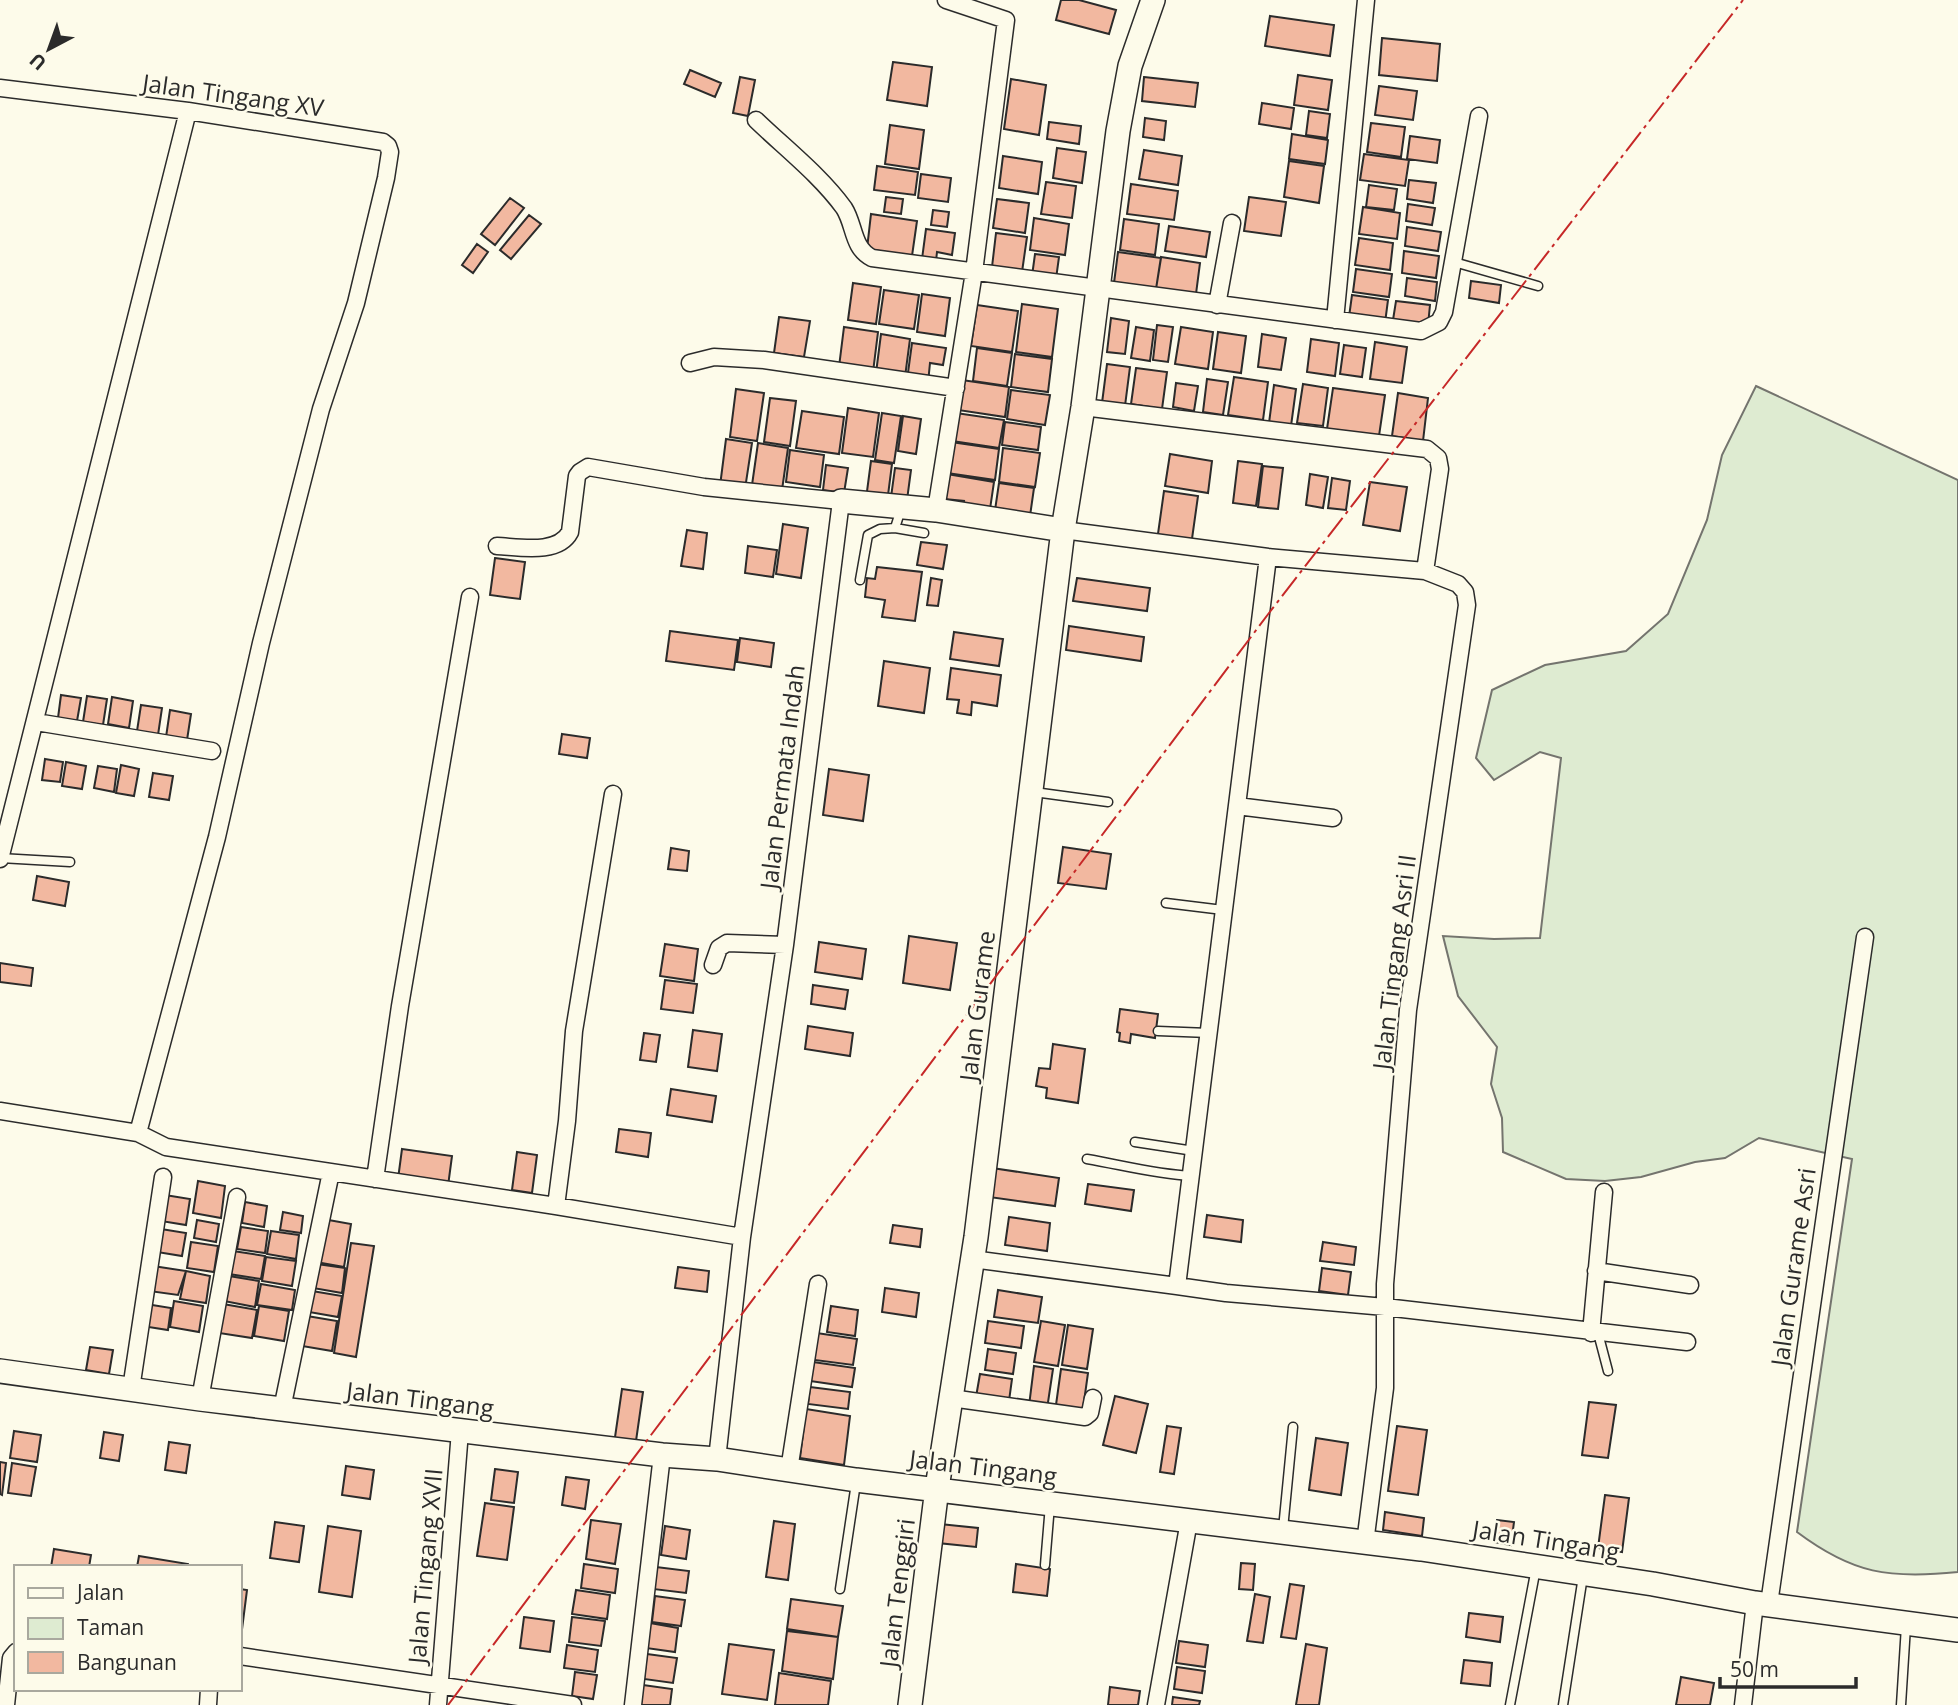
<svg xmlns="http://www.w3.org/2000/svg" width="1958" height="1705" font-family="'Open Sans',sans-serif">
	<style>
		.green { fill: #deebd1; stroke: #74746e; stroke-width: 2 }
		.building { fill: #f2b8a0; stroke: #2b2b2b; stroke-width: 2 }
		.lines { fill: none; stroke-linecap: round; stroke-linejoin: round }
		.lane-casing { stroke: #2b2b2b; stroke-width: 11 }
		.street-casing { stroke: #2b2b2b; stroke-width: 19 }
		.secondary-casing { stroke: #2b2b2b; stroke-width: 26 }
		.lane { stroke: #fdfbea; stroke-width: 8 }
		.street { stroke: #fdfbea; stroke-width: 16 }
		.secondary { stroke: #fdfbea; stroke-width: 23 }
		.power { stroke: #c62828; stroke-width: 2; stroke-dasharray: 24 5 3.5 5; stroke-linecap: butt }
		.labels { text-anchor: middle; stroke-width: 5; stroke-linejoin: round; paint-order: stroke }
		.street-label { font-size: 24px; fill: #2b2b2b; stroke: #fdfbea }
	</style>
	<rect width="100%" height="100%" fill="#fdfbea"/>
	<path class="green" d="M1756,386l202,94v1092c-69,7 -105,2 -161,-40l55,-373 -93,-21 -34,20 -30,4 -54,15 -36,4 -39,-2 -63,-27 -1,-34 -11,-34 6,-37 -39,-51 -15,-60 51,3 46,-1 21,-180 -21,-6 -46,28 -18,-22 16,-68 53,-25 81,-14 42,-37 39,-94 15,-65z"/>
	<path class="building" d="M1061,0h18l37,10 -7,24 -53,-14z
		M1270,16l64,9 -4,31 -65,-10z
		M1382,38l58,6 -3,37 -58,-6z
		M893,62l39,5 -5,39 -40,-6z
		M690,70l31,13 -6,14 -31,-13z
		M1298,75l34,5 -4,30 -34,-5z
		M740,77l15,3 -7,36 -15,-3z
		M1144,77l54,6 -3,24 -53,-6z
		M1011,79l35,6 -7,50 -35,-6z
		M1379,86l38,5 -4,29 -38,-5z
		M1262,103l32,5 -3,21 -32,-5z
		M1309,111l21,3 -3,24 -21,-3z
		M1145,118l21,3 -2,19 -21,-3z
		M1049,122l32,4 -2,18 -32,-5z
		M1371,123l34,4 -4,30 -34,-5z
		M890,125l34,5 -5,39 -34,-5z
		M1292,134l36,6 -3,24 -36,-5z
		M1410,136l30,4 -3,23 -30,-4z
		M1057,148l29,4 -4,31 -29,-5z
		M1144,150l38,6 -4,29 -39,-6z
		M1364,154l45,6 -4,26 -45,-6z
		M1003,156l39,6 -4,32 -39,-6z
		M1289,161l35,5 -5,37 -35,-6z
		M877,166l41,6 -3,23 -41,-5z
		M921,174l30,4 -3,24 -30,-4z
		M1409,180l27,3 -3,20 -26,-4z
		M1046,182l30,4 -4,32 -31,-4z
		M1131,184l47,7 -4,29 -47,-6z
		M1369,185l28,4 -3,21 -28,-3z
		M886,197l17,2 -2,15 -17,-2z
		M1249,197l37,5 -5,34 -37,-5z
		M510,198l14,10 -29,37 -14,-11z
		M997,199l32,4 -4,30 -32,-5z
		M1408,204l27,4 -3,17 -26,-4z
		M1363,207l37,6 -3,26 -38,-5z
		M933,210l16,2 -2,15 -16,-2z
		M871,214l46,7 -5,35 -45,-7z
		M529,215l12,9 -30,35 -11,-9z
		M1034,218l35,6 -4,31 -35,-5z
		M1124,219l35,5 -4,31 -35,-5z
		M1169,226l41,6 -4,25 -41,-6z
		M1407,227l34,5 -3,19 -33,-5z
		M926,229l29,4 -3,22 -15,-3 -1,9 -14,-2z
		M996,233l31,4 -5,35 -30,-5z
		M1359,238l34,5 -3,27 -35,-5z
		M477,244l11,8 -15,21 -11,-8z
		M1404,251l35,5 -3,22 -34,-5z
		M1118,252l43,6 -5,31 -42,-6z
		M1035,254l24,3 -3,22 -24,-3z
		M1161,257l39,6 -4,31 -40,-5z
		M1356,269l36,5 -3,23 -36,-5z
		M1407,278l30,4 -2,19 -30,-5z
		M1471,281l30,4 -2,18 -30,-5z
		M853,283l28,4 -5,37 -28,-4z
		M884,290l35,5 -5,34 -35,-5z
		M922,294l28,4 -5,38 -28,-4z
		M1352,295l36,5 -3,23 -36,-6z
		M1396,301l34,4 -2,20 -35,-5z
		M1022,304l36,5 -6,48 -36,-5z
		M977,305l41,6 -6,41 -41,-6z
		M779,317l31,4 -6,36 -30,-4z
		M1111,318l18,3 -4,33 -18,-2z
		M1157,325l16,2 -5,35 -15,-2z
		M844,327l34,5 -5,40 -34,-5z
		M1136,327l18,3 -4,31 -19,-3z
		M1181,327l32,5 -5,37 -33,-5z
		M1218,332l28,4 -5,37 -28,-4z
		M881,334l29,5 -5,38 -29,-4z
		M1262,334l24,4 -5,32 -23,-3z
		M1311,339l28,4 -4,33 -28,-4z
		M1375,342l32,5 -5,36 -32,-4z
		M912,343l34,5 -3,17 -13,-2 -2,20 -21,-3z
		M1344,345l22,3 -4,29 -22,-3z
		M977,348l35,5 -5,33 -34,-5z
		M1015,354l37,5 -4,33 -37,-5z
		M1107,364l23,3 -5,39 -23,-3z
		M1136,368l31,4 -5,37 -31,-5z
		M1234,377l34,5 -5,38 -35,-5z
		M1207,379l21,3 -5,33 -20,-3z
		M962,380l47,7 -4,30 -47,-7z
		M1176,383l22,3 -4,25 -21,-4z
		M1303,384l25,4 -5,38 -26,-3z
		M1274,385l22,4 -5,37 -22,-3z
		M1333,388l52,7 -6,41 -52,-7z
		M736,389l28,4 -7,48 -27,-4z
		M1011,390l39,5 -5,30 -38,-6z
		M1398,393l30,5 -5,43 -31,-5z
		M770,398l26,3 -6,45 -26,-4z
		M848,408l31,5 -6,44 -31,-4z
		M802,411l42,6 -5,37 -43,-6z
		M882,413l19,3 -7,47 -19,-3z
		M956,413l48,7 -5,28 -47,-7z
		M903,416l18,3 -5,35 -18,-3z
		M1005,422l36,5 -3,23 -36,-5z
		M726,439l26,4 -7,46 -25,-3z
		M951,442l48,7 -4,31 -48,-7z
		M758,443l30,5 -6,42 -30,-5z
		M1003,448l37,5 -5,34 -36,-5z
		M790,450l34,5 -4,32 -34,-5z
		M1170,454l42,7 -4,32 -43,-7z
		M871,461l21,3 -5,39 -21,-4z
		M1238,461l24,3 -6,42 -23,-3z
		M826,465l22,3 -4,25 -21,-3z
		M1263,466l20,2 -5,41 -20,-2z
		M895,468l16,2 -4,30 -16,-3z
		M947,474l47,8 -5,34 -27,-4 2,-11 -20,-2z
		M1310,474l18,3 -5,31 -17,-3z
		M1332,478l18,3 -4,29 -18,-2z
		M1370,482l37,5 -7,44 -37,-6z
		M999,483l35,5 -5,35 -35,-6z
		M1164,491l34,5 -7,50 -34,-5z
		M783,524l25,4 -7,50 -25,-4z
		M687,530l20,3 -4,36 -22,-3z
		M921,542l26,3 -4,24 -26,-4z
		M748,546l29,4 -4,27 -28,-4z
		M495,558l30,4 -5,37 -30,-4z
		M877,567l45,5 -7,49 -33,-4 3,-17 -20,-3 2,-19 8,1z
		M931,578l11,2 -4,26 -11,-1z
		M1077,578l73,10 -3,23 -74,-10z
		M1069,626l75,11 -3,24 -75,-11z
		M670,631l68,9 -4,30 -68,-9z
		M954,632l49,7 -4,27 -49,-7z
		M740,638l34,5 -3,24 -34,-5z
		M884,661l46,7 -6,45 -46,-7z
		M951,668l50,7 -4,31 -25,-4 -1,13 -14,-2 2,-13 -12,-1z
		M61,695l20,3 -4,23 -19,-3z
		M87,696l20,3 -4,26 -20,-3z
		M112,697l21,4 -4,27 -21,-4z
		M141,705l21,3 -4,27 -21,-4z
		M170,710l21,4 -4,26 -21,-3z
		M562,734l28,4 -3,20 -28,-4z
		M45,759l18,3 -3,20 -18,-2z
		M66,762l20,4 -4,23 -20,-3z
		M121,765l18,4 -5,27 -18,-3z
		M98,766l19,3 -3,23 -20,-4z
		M829,769l40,6 -6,46 -40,-6z
		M153,773l20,3 -4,24 -20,-3z
		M1063,847l48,7 -5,35 -48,-6z
		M671,848l18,3 -2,20 -19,-2z
		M37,876l32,6 -4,24 -32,-6z
		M909,936l48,7 -7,47 -47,-7z
		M819,942l47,7 -4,30 -47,-7z
		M665,944l33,5 -4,32 -34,-5z
		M0,963l33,5 -2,18 -31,-4z
		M665,980l32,4 -4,29 -32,-4z
		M813,985l35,5 -3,19 -34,-5z
		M1120,1009l38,5 -3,24 -24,-4 -1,9 -11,-2 1,-8 -3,-1z
		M808,1026l45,7 -3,23 -45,-7z
		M693,1030l29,4 -5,37 -29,-4z
		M644,1033l16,2 -4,27 -16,-2z
		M1053,1044l32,5 -7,54 -32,-5 1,-10 -11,-2 3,-18 11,1z
		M671,1089l45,7 -4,26 -45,-7z
		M619,1129l32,4 -3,24 -32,-5z
		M402,1149l50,7 -4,30 -50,-7z
		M517,1152l20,3 -5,38 -20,-3z
		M992,1168l67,10 -4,28 -66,-9z
		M198,1181l27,5 -4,32 -28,-5z
		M1088,1184l46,6 -3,21 -46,-7z
		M165,1195l25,4 -4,26 -25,-4z
		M245,1202l22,4 -3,21 -22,-4z
		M283,1212l20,4 -2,17 -21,-3z
		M1207,1215l36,5 -2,22 -37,-5z
		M1009,1217l41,6 -3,28 -42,-6z
		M323,1219l28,5 -7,43 -28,-5z
		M197,1220l22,4 -3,18 -22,-4z
		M893,1225l29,4 -2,18 -30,-4z
		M241,1227l27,4 -3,22 -28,-4z
		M161,1229l25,4 -4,23 -25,-4z
		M271,1231l28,4 -3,24 -29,-5z
		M191,1242l27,4 -4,26 -27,-4z
		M1323,1242l33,5 -2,18 -34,-4z
		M351,1243l23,3 -18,111 -22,-4z
		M233,1251l32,5 -4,23 -32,-5z
		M266,1257l30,4 -4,25 -30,-5z
		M317,1264l28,4 -3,25 -29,-5z
		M153,1266l33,5 -8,24 -29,-4z
		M678,1267l31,4 -2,21 -32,-4z
		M1322,1268l29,4 -3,23 -29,-4z
		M186,1271l24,5 -4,27 -26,-4z
		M229,1276l30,5 -4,26 -31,-6z
		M261,1284l34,6 -3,20 -35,-5z
		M885,1288l34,5 -3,24 -34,-5z
		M998,1290l44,7 -4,26 -44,-6z
		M312,1291l30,5 -4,21 -29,-5z
		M174,1301l29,5 -4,26 -29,-5z
		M146,1304l25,4 -3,22 -26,-4z
		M223,1304l34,6 -5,28 -33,-5z
		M259,1306l30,5 -5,30 -30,-5z
		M831,1306l27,4 -3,26 -28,-4z
		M307,1316l30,5 -5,30 -30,-5z
		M988,1321l36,5 -3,22 -36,-5z
		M1041,1321l24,4 -7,41 -24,-4z
		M1068,1325l25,4 -6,40 -25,-4z
		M810,1332l47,7 -4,26 -46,-6z
		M90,1347l23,3 -4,24 -23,-4z
		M988,1349l28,4 -3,21 -28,-4z
		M806,1361l49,7 -3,19 -49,-7z
		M1034,1366l19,3 -6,40 -18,-3z
		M1061,1369l27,4 -6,43 -27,-4z
		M980,1374l32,5 -3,22 -33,-4z
		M810,1387l40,5 -2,17 -40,-5z
		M622,1389l21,3 -8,56 -21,-4z
		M1115,1396l33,8 -12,49 -33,-8z
		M1589,1402l27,3 -8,53 -26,-3z
		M806,1409l44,7 -6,49 -44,-7z
		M1167,1426l14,2 -7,46 -14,-2z
		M1397,1426l30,4 -9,65 -30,-4z
		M14,1431l27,4 -4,27 -27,-4z
		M104,1432l19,3 -4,26 -19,-3z
		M1316,1438l32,5 -7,52 -32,-5z
		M169,1442l21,3 -4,28 -21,-3z
		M0,1462l6,1 -4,32 -2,-1z
		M12,1463l24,4 -5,29 -23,-3z
		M346,1466l28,4 -4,29 -28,-4z
		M495,1469l23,3 -4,31 -23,-3z
		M566,1477l23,3 -4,29 -23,-4z
		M1605,1495l24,3 -7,54 -24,-4z
		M485,1503l29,4 -7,53 -30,-4z
		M1385,1512l39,6 -2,18 -39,-6z
		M591,1520l30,4 -6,40 -29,-5z
		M1497,1520l17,2 -3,23 -17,-3z
		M774,1521l21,3 -7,56 -22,-3z
		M275,1522l29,4 -5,36 -29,-4z
		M940,1524l38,4 -2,19 -38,-4z
		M328,1526l33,5 -9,66 -33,-5z
		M665,1526l25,4 -4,29 -25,-4z
		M54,1549l37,6 -2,12h-38z
		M139,1556l49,8v3h-51z
		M1241,1563l14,1 -2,26 -14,-1z
		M584,1564l34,5 -3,24 -34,-5z
		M1016,1564l34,5 -3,27 -34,-4z
		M656,1567l33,4 -3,22 -33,-4z
		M1290,1584l14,2 -8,53 -15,-2z
		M240,1589l7,1 -7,55z
		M576,1590l34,5 -3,24 -35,-5z
		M1255,1594l15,3 -7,46 -16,-2z
		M655,1596l30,4 -4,26 -29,-4z
		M791,1599l52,7 -5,31 -51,-8z
		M1469,1613l34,4 -3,25 -34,-5z
		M524,1617l30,4 -4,31 -30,-4z
		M572,1617l33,4 -4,25 -32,-4z
		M650,1623l28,5 -3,24 -29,-4z
		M787,1631l51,6 -5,42 -51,-8z
		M1179,1641l29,4 -3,22 -29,-4z
		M729,1644l45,6 -7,50 -45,-6z
		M1306,1644l21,4 -8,57h-23z
		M567,1645l31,5 -3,22 -31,-4z
		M647,1654l30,4 -4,25 -29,-4z
		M1464,1660l28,3 -2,23 -29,-3z
		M1177,1667l28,4 -3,22 -28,-4z
		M575,1672l22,3 -4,24 -21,-3z
		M779,1673l52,8 -3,24h-53z
		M1681,1677l33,6 -4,22h-34z
		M643,1685l29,4 -2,16h-30z
		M1110,1687l30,4 -2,14h-30z
		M1173,1697l27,4 -1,4h-27z"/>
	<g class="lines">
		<defs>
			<path id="lane" d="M1454,262l84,24
				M895,528l29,5
				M860,580l8,-45 12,-6 15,-1 6,-19
				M1034,792l74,10
				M0,858l70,4
				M1166,903l57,7
				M1158,1031l51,2
				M1135,1142l59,9
				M1087,1159c35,6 68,15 104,17
				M1598,1333l10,38
				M1283,1529l10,-102
				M1045,1565l5,-60
				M840,1589l16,-106
				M1510,1705l26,-137
				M1563,1705l20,-129
				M1901,1705l5,-79"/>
			<path id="street" d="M0,88l188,23 195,31 5,4 2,6 -4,26 -30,125 -35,106 -60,234 -44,194 -79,296
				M756,120c29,28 64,55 88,88 11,17 8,40 28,50l549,73 18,-9 5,-10 35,-196
				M1217,305l15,-82
				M1335,320l31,-320
				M690,363l24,-6 50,3 192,28
				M1083,407l344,42 11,9 2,11 -15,102
				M936,510l38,-238 32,-252 -60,-20
				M1063,530l205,27 157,14 33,13 7,8 2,13 -59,405 -23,274v104l-20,155
				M497,546c22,1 61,9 73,-14l7,-56 3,-4 8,-5 116,20 137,14 -56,444 -43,292 -25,222
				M36,722l176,29
				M1237,806l96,12
				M0,859l188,-748
				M713,965l6,-17 8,-5 58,2
				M0,1111l138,22 28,14 390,59 186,31
				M375,1179l25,-173 70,-409
				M556,1206l11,-85 7,-90 39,-237
				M972,1259l205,27 91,-729
				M1596,1271l94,14
				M1177,1286l49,7 159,14 302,35
				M1591,1333l13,-141
				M131,1389l32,-212
				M951,1398l134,19 5,-4 3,-15
				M200,1399l37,-202
				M282,1409l49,-237
				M789,1470l29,-186
				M1769,1604l96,-667
				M240,1656l333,49
				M6,1705l5,-47 5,-6
				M208,1705l1,-16
				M438,1705l22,-274
				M633,1705l29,-250
				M1156,1705l33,-184
				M1743,1705l12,-102"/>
			<path id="secondary" d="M841,501l95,9 127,20 20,-123 35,-276 12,-65 23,-66
				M0,1371l200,28 462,56 55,4 139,21 565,69 232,35 102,19 203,27
				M910,1705l27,-217 39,-251 87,-707"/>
		</defs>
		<use href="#lane" class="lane-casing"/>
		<use href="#street" class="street-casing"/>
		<use href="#secondary" class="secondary-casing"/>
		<use href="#lane" class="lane"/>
		<use href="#street" class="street"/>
		<use href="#secondary" class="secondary"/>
		<path class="power" d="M448,1705l821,-1092 474,-613"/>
	</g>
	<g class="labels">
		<g class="street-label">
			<text transform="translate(233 96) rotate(8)" y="8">Jalan Tingang XV</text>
			<text transform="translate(783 777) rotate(-83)" y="8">Jalan Permata Indah</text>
			<text transform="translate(1395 962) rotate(-83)" y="8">Jalan Tingang Asri II</text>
			<text transform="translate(978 1006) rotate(-83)" y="8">Jalan Gurame</text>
			<text transform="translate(1794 1267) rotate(-82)" y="8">Jalan Gurame Asri</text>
			<text transform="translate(420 1400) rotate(7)" y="8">Jalan Tingang</text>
			<text transform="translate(983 1468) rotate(7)" y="8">Jalan Tingang</text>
			<text transform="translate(1546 1541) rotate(9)" y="8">Jalan Tingang</text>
			<text transform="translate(426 1566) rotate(-85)" y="8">Jalan Tingang XVII</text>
			<text transform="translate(898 1593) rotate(-83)" y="8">Jalan Tenggiri</text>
		</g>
	</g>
	<rect x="14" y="1565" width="228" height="126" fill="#fdfbea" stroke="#a9a89e" stroke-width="2"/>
	<rect x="28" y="1588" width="35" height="10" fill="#fdfbea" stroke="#a9a89e" stroke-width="2"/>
	<text x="77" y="1600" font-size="21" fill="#2b2b2b">Jalan</text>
	<rect x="28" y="1618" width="35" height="21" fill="#deebd1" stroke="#a9a89e" stroke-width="2"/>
	<text x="77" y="1635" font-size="21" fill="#2b2b2b">Taman</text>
	<rect x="28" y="1652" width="35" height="21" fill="#f2b8a0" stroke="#a9a89e" stroke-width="2"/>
	<text x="77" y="1670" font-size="21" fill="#2b2b2b">Bangunan</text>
	<g transform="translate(49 49) rotate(221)" stroke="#fdfbea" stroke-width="5" paint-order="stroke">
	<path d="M0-5L12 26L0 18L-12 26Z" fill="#2b2b2b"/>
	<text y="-10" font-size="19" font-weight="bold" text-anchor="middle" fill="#2b2b2b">U</text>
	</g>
	<path d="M1720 1677v10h136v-10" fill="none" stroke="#2b2b2b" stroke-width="3.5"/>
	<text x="1730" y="1677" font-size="21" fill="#2b2b2b" stroke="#fdfbea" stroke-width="5" paint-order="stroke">50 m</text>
</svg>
